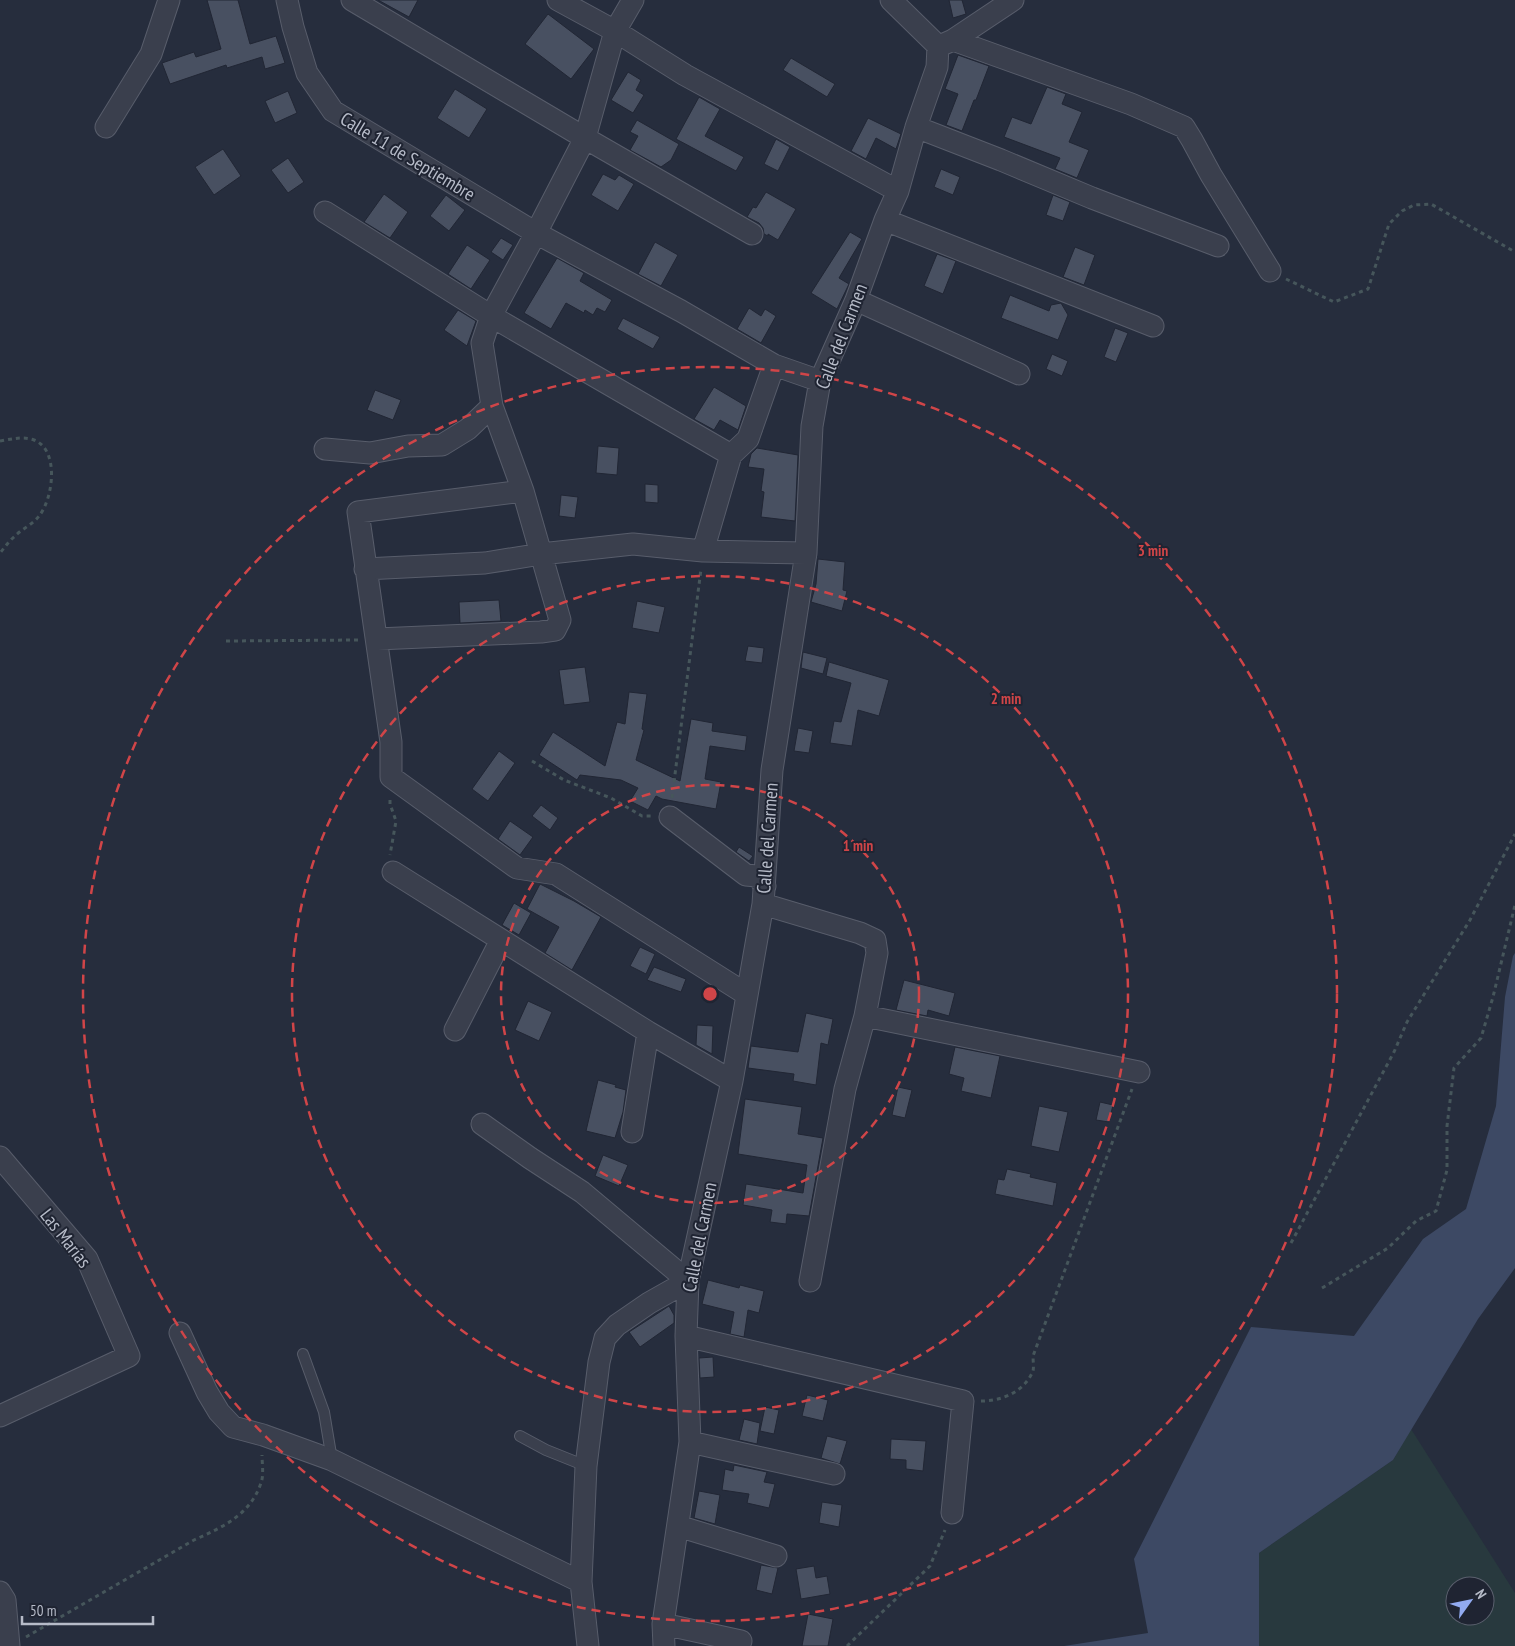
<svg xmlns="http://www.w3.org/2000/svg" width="1515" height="1646" font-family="'PT Sans Narrow',sans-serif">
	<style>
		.green { fill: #28393e; fill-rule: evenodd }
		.water { fill: #3d4964 }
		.building { fill: #485061; stroke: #212634 }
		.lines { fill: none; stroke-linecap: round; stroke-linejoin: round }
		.lane-casing { stroke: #585d6b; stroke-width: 12 }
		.street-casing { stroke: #585d6b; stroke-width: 23 }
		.path { stroke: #46565b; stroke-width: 3; stroke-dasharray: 4 4; stroke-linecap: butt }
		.lane { stroke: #3a3f4d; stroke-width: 10 }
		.street { stroke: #3a3f4d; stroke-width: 21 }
		.ring { fill: none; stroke: #d04548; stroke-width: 2.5; stroke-dasharray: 9 6 }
		.labels { text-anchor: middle; stroke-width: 4; stroke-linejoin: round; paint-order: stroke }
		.street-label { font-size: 19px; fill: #b6bbc8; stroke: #1f2432 }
		.centre { fill: #d04548; stroke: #1f2432; stroke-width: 2.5 }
		.ring-label { font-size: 15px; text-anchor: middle; font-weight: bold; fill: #d04548; stroke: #1f2432; stroke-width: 4; stroke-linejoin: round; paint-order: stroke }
	</style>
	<rect width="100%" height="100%" fill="#262d3d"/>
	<path class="green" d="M1411,1429l104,164v53h-256v-93l134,-93zM1455,1586h30v30h-30z"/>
	<path class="water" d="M1515,953v315l-37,51 -85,141 -134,93v93h-195l84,-13 -14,-74 117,-232 103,9 69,-97 43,-30 30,-103 9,-109 8,-41z"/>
	<path class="building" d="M207,0h31l12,44 26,-8 9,27 -20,6 -3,-12 -35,11 -1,-3 -56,19 -8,-21 32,-11 2,5 25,-8z
		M378,0h40l-9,17z
		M949,0h13l4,14 -13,4z
		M548,14l46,35 -23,30 -46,-35z
		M958,55l31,11 -13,34h-2l-12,31 -16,-6 12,-31 -13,-5z
		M791,58l44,26 -8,13 -44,-27z
		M628,72l13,8 -5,10 8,5 -11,18 -22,-13z
		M1047,87l19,7 -4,10 20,8 -13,30 20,8 -12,28 -22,-9 5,-11 -56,-21 8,-20 19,7z
		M455,89l32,20 -18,29 -32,-20z
		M288,91l9,22 -22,10 -10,-22z
		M699,97l21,12 -15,27 39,21 -8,14 -60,-32z
		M868,118l33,16 -5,15 -20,-11 -10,21 -15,-8z
		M637,120l42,24 -8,16 -10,7 -31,-17 8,-14 -8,-4z
		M776,139l14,8 -12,24 -14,-7z
		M223,149l18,27 -27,19 -19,-28z
		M288,158l16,24 -16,11 -17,-23z
		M941,169l19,8 -7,18 -19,-8z
		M603,174l12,6 4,-5 15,9 -16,27 -27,-16z
		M766,192l30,17 -18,31 -10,-6v2l-4,-2 -1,-6 -4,-5 -12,-6 6,-10 3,1z
		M384,194l24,18 -18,26 -26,-16z
		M446,195l19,15 -16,21 -19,-15z
		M1053,195l17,7 -7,19 -17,-6z
		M850,232l12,7 -23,39 10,6 -12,25 -26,-16z
		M501,238l12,7 -10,15 -12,-8z
		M655,242l23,13 -17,31 -23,-12z
		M467,245l23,15 -19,29 -23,-15z
		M1075,247l20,8 -11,30 -21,-8z
		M937,254l19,7 -13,33 -19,-8z
		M557,258l27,15 -4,8 32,19 -7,12 -8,-4 -4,7 -8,-5 -1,3 -18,-10 -15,26 -27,-16z
		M1010,295l39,16 2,-6 10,-2 7,12 -10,25 -57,-22z
		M749,308l12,8 4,-7 11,7 -15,27 -24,-14z
		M458,310l18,11 -9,25 -23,-16z
		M623,318l37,19 -7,12 -36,-20z
		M1115,328l13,5 -12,29 -12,-5z
		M1052,354l16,7 -6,15 -16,-7z
		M714,387l32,19 -8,24 -18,-10 -6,10 -20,-11z
		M375,390l26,10 -8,20 -26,-10z
		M598,446l21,2 -2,27 -21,-2z
		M757,448l41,7 -3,66 -34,-4 3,-25 -3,-1 3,-22 -16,-2 3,-13z
		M645,484l13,1v18l-13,-1z
		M561,495l17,2 -3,21 -16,-2z
		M818,559l27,3 -2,28 4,1 -5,20 -31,-9 5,-18z
		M499,600l2,21 -41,2 -1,-21z
		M637,601l28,6 -6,26 -27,-5z
		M748,646l16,2 -2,15 -17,-2z
		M803,652l24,6 -4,16 -22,-6z
		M829,662l60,18 -10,36 -21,-6 -6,36 -22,-3 4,-22 7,1 10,-39 -25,-7z
		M585,667l5,35 -26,3 -5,-35z
		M629,692l18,2 -5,35 2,1 -8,30 44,21 11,-62 22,4 -1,8 35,5 -2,15 -35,-5 -5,33 16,3 -5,27 -54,-10 -6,-3 -8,14 -18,-9 8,-13 -17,-8 -41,-5 -3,5 -38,-25 14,-23 52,34 12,-44 8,2z
		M798,728l15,3 -4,22 -15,-2z
		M499,751l16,12 -27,38 -16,-12z
		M541,805l17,13 -8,12 -18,-14z
		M510,821l23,16 -13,18 -22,-16z
		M739,847l14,9 -4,5 -13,-9z
		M540,884l34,17 27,16 -29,53 -27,-17 14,-26 -32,-18z
		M514,903l17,10 -12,22 -17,-10z
		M640,947l15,7 -9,20 -16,-8z
		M654,967l32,12 -5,13 -34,-12z
		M904,980l51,13 -6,23 -21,-6 -1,6 -31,-6z
		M528,1001l24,11 -13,29 -24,-11z
		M806,1013l27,6 -5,26 -7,-2 -5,42 -23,-4 1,-7 -46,-6 3,-22 47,6z
		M697,1025l16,1 -1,28 -16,-9z
		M955,1047l45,9 -9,42 -30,-7 3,-13 -15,-4z
		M598,1080l18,5 -1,2 11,3 -3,22 -8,26 -29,-7z
		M898,1087l14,3 -7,28 -13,-3z
		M745,1099l57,8 -4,27 25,4 -14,78 -22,-2 -1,10 -16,-2 2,-12 -29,-5 3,-21 57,9 4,-28 -69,-11z
		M1100,1102l13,3 -4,17 -13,-2z
		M1039,1106l29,6 -9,40 -28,-6z
		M603,1155l25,10 -9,21 -24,-10z
		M1007,1169l24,5 -1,3 27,6 -4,23 -58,-12 3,-15 6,1z
		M708,1280l31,8 1,-3 24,6 -5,22 -11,-3 -4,27 -14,-3 4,-22 -32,-8z
		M669,1306l5,9v8l-34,24 -11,-15z
		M713,1357l1,20 -14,1 -1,-20z
		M807,1395l21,5 -5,21 -21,-5z
		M765,1407l14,3 -5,24 -14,-3z
		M744,1419l16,4 -3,21 -18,-4z
		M827,1436l20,5 -7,23 -19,-6z
		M891,1439l35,2 -3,30 -17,-2v-9l-16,-1z
		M734,1465l33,7 -3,10 11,2 -6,24 -22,-5 2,-9 -27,-4 3,-21 8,2z
		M699,1491l21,4 -5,29 -21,-6z
		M822,1502l20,3 -3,22 -20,-4z
		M761,1565l17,3 -6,26 -16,-4z
		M814,1566l2,12 11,-2 3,18 -29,5 -5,-30z
		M808,1614l25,5 -5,27h-26z"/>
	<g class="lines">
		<defs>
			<path id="lane" d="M303,1354l21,58 8,48
				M520,1436l26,14 40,16"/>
			<path id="street" d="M287,0l6,27 14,46 26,38 203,122 145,78 93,54 46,16
				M352,0l233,138 167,96
				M558,0l57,31 70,44 213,116
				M891,0l47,46
				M953,40l178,64 53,23 8,13 19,35 59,96
				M944,44l9,-4 60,-40
				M106,127l45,-73 18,-54
				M916,127l85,33 91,38 126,48
				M325,212l166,104 240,139
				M885,220l268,106
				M856,300l163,74
				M325,449l45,4 38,-7 34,-1 26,-16 24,-23
				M523,491l-165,21 33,230v35l126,91 39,6 190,120
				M703,551l28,-96 17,-16 26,-74
				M365,569l120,-6 56,-9 92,-10 70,7 103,2
				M377,639l164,-7 14,-2 5,-10 -37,-129 -31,-85 -10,-63 9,-27 45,-83 49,-95 30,-107 18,-31
				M670,817l76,58 11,1 8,10
				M393,872l255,160 84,49
				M763,904l97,29 15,7 2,13 -12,63 -20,73 -35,192
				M865,1016l274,56
				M455,1030l46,-90
				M482,1124l48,34 52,34 106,89 -39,22 -32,22 -12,13 -6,24 -13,104 -5,116 7,64
				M632,1132l16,-100
				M0,1157l87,102 42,97 -129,60
				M180,1333l27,59 12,20 14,15 30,8 69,25 249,122
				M686,1336l277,65 -11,112
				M690,1442l144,32
				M678,1526l98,30
				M0,1592l5,8 4,46
				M663,1624l78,17
				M664,1646l-1,-22 27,-182 -4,-106 2,-55 44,-200 31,-177 9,-134 34,-217 6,-127 8,-45 36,-81 29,-80 13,-29 18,-64 21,-60 1,-21"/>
		</defs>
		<use href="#lane" class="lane-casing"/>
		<use href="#street" class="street-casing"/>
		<path class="path" d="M1286,279l48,23 34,-13 21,-65 13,-13 12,-6 17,-1 84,48
			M0,441c12,-2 23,-5 34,-1 26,10 19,59 5,76 -6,8 -17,13 -24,20 -6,5 -10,11 -15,17
			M226,641l132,-1
			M532,761l32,19 47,18 31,18h11
			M672,798l29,-229
			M390,800v4l6,17 -6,34
			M1291,1243l103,-191 13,-30 63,-102 45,-86
			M1322,1288l66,-40 28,-27 20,-10 11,-41v-44l7,-58 27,-30 12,-41 22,-92
			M981,1401c21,0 43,-9 52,-30 1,-4 0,-10 0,-15l99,-267
			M26,1637l168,-97c29,-13 56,-25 67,-57 3,-8 1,-20 1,-28
			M847,1646l83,-80 15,-36"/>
		<use href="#lane" class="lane"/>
		<use href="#street" class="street"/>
	</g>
	<g class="ring">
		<circle cx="710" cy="994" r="209"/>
		<circle cx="710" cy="994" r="418"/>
		<circle cx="710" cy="994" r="627"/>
	</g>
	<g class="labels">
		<g class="street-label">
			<text transform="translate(408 156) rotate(31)" y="7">Calle 11 de Septiembre</text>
			<text transform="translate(841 336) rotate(-69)" y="7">Calle del Carmen</text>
			<text transform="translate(767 838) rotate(-86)" y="7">Calle del Carmen</text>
			<text transform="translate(699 1237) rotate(-79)" y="7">Calle del Carmen</text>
			<text transform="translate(66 1238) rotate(52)" y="7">Las Marías</text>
		</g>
	</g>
	<circle cx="710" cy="994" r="8" class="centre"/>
	<g class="ring-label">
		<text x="1153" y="556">3 min</text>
		<text x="1006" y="704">2 min</text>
		<text x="858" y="851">1 min</text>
	</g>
	<g transform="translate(1470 1601) rotate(57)"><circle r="24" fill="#1f2432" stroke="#5b606e"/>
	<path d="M0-4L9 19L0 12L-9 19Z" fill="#92abf1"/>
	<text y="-8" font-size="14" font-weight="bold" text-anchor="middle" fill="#b6bbc8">N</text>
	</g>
	<path d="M22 1616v8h131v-8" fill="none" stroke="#b6bbc8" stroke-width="2.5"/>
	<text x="30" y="1616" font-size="15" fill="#b6bbc8" stroke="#1f2432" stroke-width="4" paint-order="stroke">50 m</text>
</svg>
